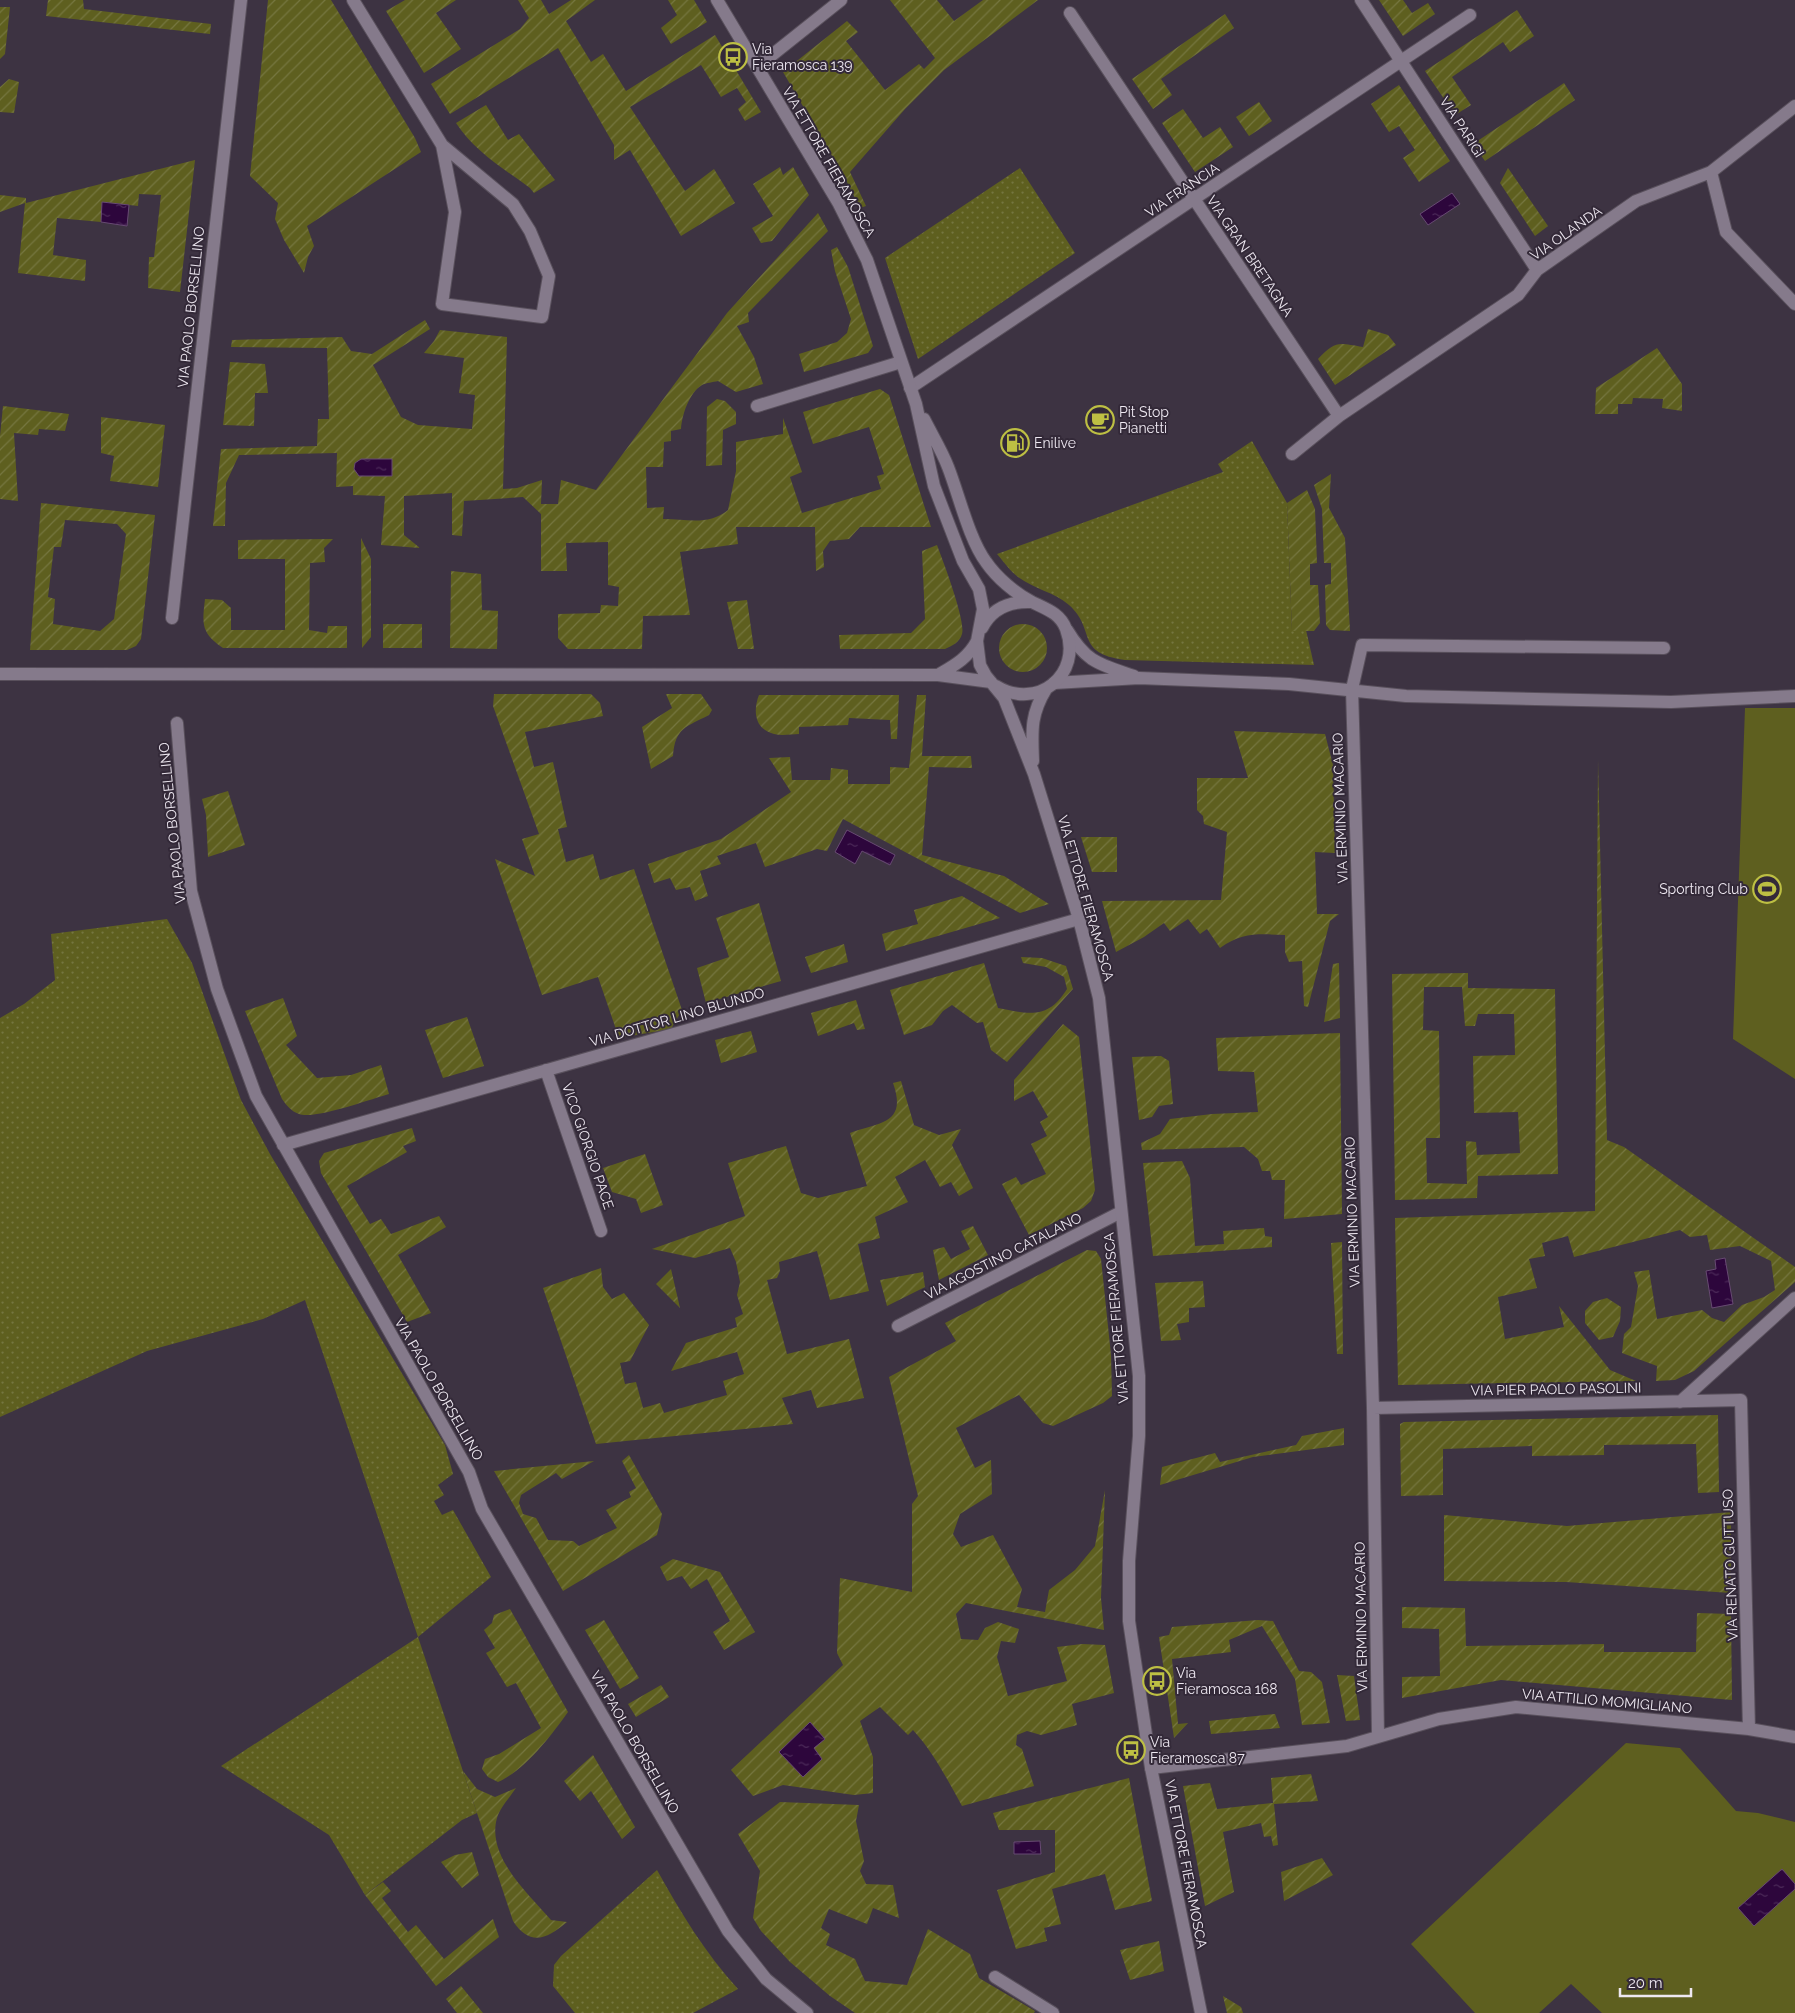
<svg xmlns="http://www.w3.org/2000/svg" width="1795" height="2013" font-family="Raleway,sans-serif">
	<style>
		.grass { fill: url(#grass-dots) }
		.garden { fill: url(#garden-furrows); fill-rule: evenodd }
		.pitch { fill: #5e5f1f }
		.water { fill: url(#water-ripples); stroke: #674a72 }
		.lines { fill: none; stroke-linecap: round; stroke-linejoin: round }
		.street-casing { stroke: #59505c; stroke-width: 14 }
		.secondary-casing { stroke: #59505c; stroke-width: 14 }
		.street { stroke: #857a8b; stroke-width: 12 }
		.secondary { stroke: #857a8b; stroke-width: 12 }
		.labels { text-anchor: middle; stroke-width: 4; stroke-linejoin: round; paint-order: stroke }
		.poi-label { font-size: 14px; fill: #eee8f1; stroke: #332938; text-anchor: start }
		.street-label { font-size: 14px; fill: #eee8f1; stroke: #332938 }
	</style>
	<defs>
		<pattern id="grass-dots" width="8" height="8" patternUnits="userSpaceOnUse" patternTransform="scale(1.25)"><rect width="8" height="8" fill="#5e5f1f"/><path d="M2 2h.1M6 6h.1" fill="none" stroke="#757640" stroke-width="1.8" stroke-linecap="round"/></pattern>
		<pattern id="garden-furrows" width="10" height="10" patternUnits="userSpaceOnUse" patternTransform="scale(1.25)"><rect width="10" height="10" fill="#5e5f1f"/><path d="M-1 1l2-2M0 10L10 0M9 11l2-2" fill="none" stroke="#757640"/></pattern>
		<pattern id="water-ripples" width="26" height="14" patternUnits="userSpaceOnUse" patternTransform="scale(1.25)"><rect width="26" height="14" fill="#2d063c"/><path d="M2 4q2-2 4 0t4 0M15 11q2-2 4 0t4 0" fill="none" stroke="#4c2a59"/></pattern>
	</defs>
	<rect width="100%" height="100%" fill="#3d3342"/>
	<path class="grass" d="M1020,168l55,85 -157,106 -33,-101z
		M1252,441l35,62 5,127h14l8,35 -189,-5c-51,-7 -28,-30 -56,-55 -15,-13 -35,-16 -51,-28 -8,-6 -14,-15 -21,-23l226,-82 -5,-8z
		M167,919l25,44 49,137 29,54 175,291 8,29 -15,11 6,10 -10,6 8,14 11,-5 38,67 -73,60 59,176 -15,7 -97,75 -36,-60 -108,-69 197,-129 -113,-337 -42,19 -116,32 -147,66v-399l24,-14 31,-24 -4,-46z
		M657,1870c24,43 48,83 81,119l-45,24h-118l-22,-27 1,-21 7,-9z"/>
	<path class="garden" d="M48,0h35l1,9 127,15 -1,10 -164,-18z
		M268,0h63l84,138 6,14 -114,74 7,20 -6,11 -4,16 -20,-33 -9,-21 3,-16 -28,-27z
		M405,0h51l-20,13 25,36 -37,24 -38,-62z
		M518,0h23l8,14 22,-14h24l-29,21 25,41 12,-8 23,37 89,-56 46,77 -16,9 -7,-12 8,-7 -9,-14 -16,9 -20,-32 -71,42 55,84 29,-22 21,34 -54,33 -51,-86 -16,10v-15l-56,-97 -108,66 -19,-30 89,-55 9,-11z
		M668,0h26l13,22 -36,22 -10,-16 16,-13z
		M890,0h47l17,21 29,-21h55l-94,70 -39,39 -55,63 16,34 -6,2 -15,-30 -62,-106 64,-51 11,11 -12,9 39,49 34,-26 5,5 11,-11z
		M1379,0h24l9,13 16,-10 7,11 -32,22z
		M0,7h10l-5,47 -5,5z
		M1517,10l17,26 -24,16 -7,-10 -51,35 19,28 -16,10 -30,-44z
		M1225,14l9,14 -73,51 11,16 -19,14 -21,-30z
		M9,79l10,3 -5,31 -14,-1v-25z
		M1564,83l11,17 -90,61 -12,-17z
		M1399,85l51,76 -31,21 -16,-24 12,-8 -16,-24 -10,6 -18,-28z
		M1259,102l13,19 -23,15 -13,-19z
		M486,105l22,35 11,-6 36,46 -21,13 -4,-5c-26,-19 -56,-37 -74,-65z
		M1183,109l20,29 17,-11 13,20 -38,25 -33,-49z
		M195,160l-15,132 -32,-4 1,-31h5l7,-62 -22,-1 -1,12 -35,-4 -2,20 -44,-4 -4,37 33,5 -1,21 -67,-8 7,-70 -25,9v-17l26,3v5z
		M780,167l3,8 10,-8 16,28 -37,46 -11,2 -9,-15 21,-12 -20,-32z
		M1508,168l40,58 -13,10 -35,-53z
		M818,213l10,18 -80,82 1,9 -12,4 17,31 9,27 -27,8 -18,-11c-5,1 -12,2 -16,4 -13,8 -20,30 -21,44l-10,2v10l-7,1 -1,25h-17l1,41 17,-1 -1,12c25,0 45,7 65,-9l8,-39v-29l47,-8v-16l19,54 -12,5 12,36 79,-24 -4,-13 7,-2 -15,-47 -56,17 -10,-32 77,-23 9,6 42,132h-71l-11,12 -19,2 -7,10 1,16 -8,4 -1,-44h-79l2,17 -58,8 10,63 -47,1 -1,33h-74l-10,-11v-24l42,-1 1,-8 17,1 1,-19 -11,-2v-43l-42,1 1,28h-26v-57l-18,-17 -59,4 -2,35 -10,-1v-42l-48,3v39l16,13 -39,-3 4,-49 -32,-1v-9l-17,1 1,-34 -98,2 -13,28 -1,43h-12l8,-77 96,-3 1,-27h11l-2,-71 -96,-1 1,-7 110,-3 9,14 21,3 53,-34 5,9 -57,36 28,52 17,8 54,4 3,-34 -16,-2 5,-35 -40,-5 10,-12 6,-11 67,7 -4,152 14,-1 25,-8 -1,24h17l3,-24 35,10 131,-177z
		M837,247l11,20 25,79 -5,7 -64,19 -5,-18 38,-12 10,-9 4,-14 -16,-48 -4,-21z
		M1368,329l20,6 8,10 -61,40 -17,-26c18,-19 20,-16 45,-12z
		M1657,348l25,36v27l-20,-3 1,-9 -30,-1 -1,6h-14v10h-23l1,-26z
		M230,362l35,2 3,29h-13l-1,33 -31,-1z
		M717,399l8,2 11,11v12l-13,6 -1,35 -16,1 1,-59z
		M3,406l66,8 -4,17 -26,-2 -1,6 -24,-2 4,68 -18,-2v-63z
		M101,417l64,8 -7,62 -48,-6 4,-25 -13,-3z
		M1331,474l-2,34 16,30 5,93 -20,-1 -4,-5 -1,-40 6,-1v-21h-7l-2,-54 -8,-24z
		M1307,490l8,19 2,54 -7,1v21h8l2,38 -6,8h-22l-5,-128z
		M41,503l114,12 -14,124 -5,7 -9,4h-97zM65,520l52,4 9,10 -12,85 -14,12 -47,-7 2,-25 -7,-2 6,-50h7z
		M361,538l10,21v78l-9,11z
		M333,539l-9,9 1,14 -15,1 -1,67 18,3 1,-7h19v22h-124c-22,-15 -21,-24 -18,-49l17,1 9,8v22h54v-71h-47v-19z
		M937,545c6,16 29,76 25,89 -2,8 -10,12 -17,15h-105l-1,-14 72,-2 14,-14 -3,-68z
		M451,571l30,3 1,36 16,1 -1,38 -47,-1z
		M747,600l7,49h-16l-11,-47z
		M999 648a24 24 0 1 1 48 0a24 24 0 1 1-48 0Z
		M383,624h39v24h-39z
		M494,694h97l9,9 3,13 -78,16 9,35 19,-5 14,65 -9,2 8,33 27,-8 7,26 34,-11 48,141 -11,19 -52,9 -21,-61 -56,18 -47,-136 40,17 -13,-37 17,-5 -46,-128z
		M666,694h35l11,16 -3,5c-23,12 -34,13 -36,41l-22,13 -9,-42 30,-19z
		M759,695h140l-2,44h-6l-1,-19 -41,-2 -1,7 -49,2v7c-7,0 -17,2 -25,0 -20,-5 -21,-24 -15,-39z
		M917,695h9l-4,61h49l1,12 -43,-1 -7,88 82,21 45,28 -29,9 -177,-94 -16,32 -10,-2 -52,18 -9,-24 -39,13 4,8 -21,7 8,25 -13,5 -5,-14 -14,3 -6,-12 -16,5 -6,-19 73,-25 70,-47 -22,-34 21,-1 2,23h38l1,-12 17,2v14h42v-17l19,1z
		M1234,731l91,3 8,31 2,88 -20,-1 2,62h22l-9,7 -22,86 -4,-1 -2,-45 -13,1 -4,-10v-17c-27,-1 -42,-3 -65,13l-13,-19 -7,5 -12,-15 -18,12 -6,-8 -20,14 -28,15 -14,-51 119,-1 6,-68 -23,-8 -1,-8 -6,-6v-32h51z
		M1598,760l9,380 17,7 171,120v15l-101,89 -19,9 -19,1 1,-15 -35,-13 2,-19 7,-7 7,-41 -4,-14 15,-2 8,49 45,-9 10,8 12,4 18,-17 22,-8 11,-7 -4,-29 -31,-15 -30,4 -3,-15 -17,2 -10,-7 -106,27 -6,-21 -26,7 3,13 -16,3 8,29 -39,9 7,42 59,-12 -5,-21 51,64 26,11 -238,4 -3,-167 200,-7z
		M228,791l17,54 -37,12 -2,-42 -4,-16z
		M1081,837h36v35h-25z
		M962,896l38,22 -114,33 -4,-17 36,-10 -4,-14z
		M759,903l22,78 -75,22 -9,-35 32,-11 -13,-39z
		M844,944l4,18 -37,11 -6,-16z
		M1021,957l21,1 24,8 7,23 -66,73 -16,-12 -8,-28 -6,1 -25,-18 -9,6 -11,14 -28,10 -14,-45 94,-27 14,45c31,6 50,12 69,-19l-3,-12 -18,-10 -23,-4z
		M1339,963l1,55 -16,4 9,-58z
		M1468,973v15l87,1 3,185 -80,2 -1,22 -82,2 -3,-226zM1424,987h38l3,39h10l3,-12h36l1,41 -42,1 1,57 44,-1 2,41 -43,2 -1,-13 -10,-1 1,43 -40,-1 -1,-45h14l-1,-107 -16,-1z
		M283,998l14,38 -11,9 31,33 34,-3 30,-10 8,29c-18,5 -75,26 -90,20 -8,-3 -12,-8 -17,-15l-37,-88z
		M856,1000l9,29 -8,1 -3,-7 -36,13 -7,-23z
		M467,1017l17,49 -41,12 -18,-48z
		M1063,1024l16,13 16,153 -4,11 -8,7 -54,27 -27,-51 14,-7 5,8 25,-11 -15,-30 16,-8 -7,-14 8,-5 -15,-26 -19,10v-21z
		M751,1031l6,21 -36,11 -6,-23z
		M1340,1033l2,181 -58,5 1,-39h-13l-2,-9h-8l-4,-12 -14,-12 -102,3 -1,-7 19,-9 10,-15 42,-5 46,-2 -4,-40 -36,-1 -2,-33z
		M1161,1056l8,5 4,43 -14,2 -7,11 -13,3 -7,-63z
		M901,1081l13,44 25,10 22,-6 -9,16 21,43 -14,8 -8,-14 -11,5 -15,-27 -30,17 13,25 -33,15 5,21 -22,6 11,47 -39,9 -13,-49 -38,11 1,9 -3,7 -10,2 20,74 62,-15 15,59 -47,10 -6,-18 -29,8 11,26 -197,20 -53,-156 58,-20 2,19 9,12 12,-6 25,32 -19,36 -10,2 5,21 11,-2 7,26 17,-5 4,10 63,-18 -4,-14 21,-7 -7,-22 -66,19 15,-28 51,-16 -2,-9 8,-4 -6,-19 3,-13 -4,-20 -6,-14 -35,10 -43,-9 93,-33 -17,-53 58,-17 15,47 17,5 49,-12 -17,-53c32,-11 57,-10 43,-50z
		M412,1128l4,13 -13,5 4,6 -60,34 23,38 11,-5 10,15 48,-18 7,11 -48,28 33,58 -24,9 -86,-149 -2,-12 5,-8z
		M645,1154l18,51 -22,8 -5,-14 -24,-7 -9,-24z
		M1182,1161l8,17 5,68 29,-2 -1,-13 41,-3 1,8 7,1v10l-119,9 -10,-93z
		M973,1226l15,29 -49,25 -6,-30 11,-3 7,12 19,-10 -9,-18z
		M1342,1242l1,112h-6l-6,-111z
		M1087,1250l9,1 5,8 10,96 1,41 -9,7 -50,23 -10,-3 -24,-28 -63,33 19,40 16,-8 1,34 -32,20 -7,20 8,13 32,-12 29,54 -5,18 28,5 4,-22 26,-20 20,-24 10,-56 -4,108 3,32 -138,-27 -10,11 5,25 17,1 7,-12 13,-6 21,7 -4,14 -14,-2 -4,16 11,39 59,-15 -10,-34 25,-3 23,1 9,48 -42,11 5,21 -36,10 -14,-4 -10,4 -1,10 6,4 12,37 -72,20c-15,-27 -28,-53 -49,-76l-5,5 -28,-28 -20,14 13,36v36l-19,2 -71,-10 -30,11 -22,-26 112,-105 -6,-12 3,-75 72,14v-88l6,-8 -29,-119 67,-36 -11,-18z
		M671,1269l9,39 -24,-24z
		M923,1272l2,15 -38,19 -7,-26z
		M1203,1281l2,26 -16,1v14l-12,2 4,16 -20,1 -6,-58z
		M1607,1298l14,9 -1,14 -7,16 -14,3 -14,-17v-12l8,-9z
		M1718,1415l1,77 -21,1 -2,-49 -92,1v10l-72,1v-10l-89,3v46l-42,1 -1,-72 4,-2z
		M1344,1428v17l-91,12 -93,28 2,-18 53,-14 5,9 76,-17 6,-9z
		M629,1455l33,59 -5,21 -94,56 -69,-120 100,-10 -32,18 -6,-6 -35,22 -2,8 4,11 13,4 12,22 25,1 6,5 38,-18 -11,-18 25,-13 -2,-5 7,-4 -14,-27z
		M1731,1512v81l-165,-11 -122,-1v-66l123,11z
		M673,1559l47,13 35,60 -31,18 -11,-18 17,-11 -23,-42 -16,10 -9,-13 -15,5 -7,-14z
		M1402,1607l63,1 1,38 138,-2v8h92l1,-39 34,1 1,86 -231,-20 -99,18v-21l38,-1 -1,-47 -37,-1z
		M510,1609l58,103c-17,24 -43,58 -70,70l-10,-5 -6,-8 3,-10 14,-5 42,-26 -25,-45 -9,4 -21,-34 9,-5 -11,-18 8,-7 2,-8z
		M604,1620l35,58 -19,11 -35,-59z
		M1258,1620l15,1 26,50 12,1 11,10 8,41 -28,2 -7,-46 -33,-53 -33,14 2,12 -59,7 6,65 10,-1 -14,15 -15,-101 10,-2 3,-8z
		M1337,1675l17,1 6,44 -14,1z
		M661,1685l8,12 -33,20 -8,-13z
		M1275,1714l5,14 -69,6 -2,-13z
		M593,1755l42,72 -13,12 -31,-48 -11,10 -16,-20z
		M463,1771l14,18 18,8 21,-9c-6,9 -16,20 -19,30 -11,39 32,76 54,102l16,2c-20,17 -37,25 -54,-1z
		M1311,1774l7,27 -44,3 4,41 -5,1 -2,-10 -7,1 -3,-14 -38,9 11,60 -29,14 -22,-120 27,-3 7,26 56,-6 -2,-25z
		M1129,1778l23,123 -37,9 -10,-36 -53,15 9,35 -17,4 3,13 -31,8 -19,-59 58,-18v-42h-56l-6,-17z
		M780,1802l79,3 -3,16 8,40 -4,10 6,13 27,1 6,33 -26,-10 -6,16 -38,-15 -8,19 9,6 -4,11 29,14 10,22 42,4 21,-56 42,25 9,24 56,33 -1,2h-179l-25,-17 -40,-34 -29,-31 -8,-13 7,-47 -22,-37z
		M472,1852l7,23 -17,13 -21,-26 14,-7z
		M1322,1858l11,17 -49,26 -3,-29z
		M383,1882l8,9 -9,7 26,34 8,-7 28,34 49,-40 6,18 -63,49 -71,-91z
		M1159,1941l5,30 -34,9 -10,-30z
		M461,1986l22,27h-26l-11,-14z
		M1223,1996l18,11 2,6h-16z"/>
	<path class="pitch" d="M1745,708h50v371l-62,-40z
		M1626,1743l54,5 56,63 22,2 37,9v191h-193l-31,-29 -32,29h-64l-64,-69z"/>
	<path class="water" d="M1452,193l8,11 -32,21 -8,-11z
		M102,202l27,3 -2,21 -26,-4z
		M361,459h31v17h-33l-5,-7 1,-6z
		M847,830l48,25 -5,10 -28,-14 -7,13 -20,-12z
		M1725,1258l8,46 -21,4 -6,-37 10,-2 -1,-9z
		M810,1722l15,17 -11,9 8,11 -19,18 -24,-25z
		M1040,1841l1,13h-27v-12z
		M1782,1869l13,15v5l-41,37 -16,-18z"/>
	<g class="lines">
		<defs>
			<path id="street" d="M353,0l89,145 13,67 -13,92 100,13 7,-41 -19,-45 -17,-27 -71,-59
				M1361,0l176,270
				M1070,13l269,403
				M757,67l84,-67
				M1711,172l15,60 69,72
				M910,388l560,-373
				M757,406l144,-44
				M1292,454l47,-38 179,-121 19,-25 99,-69 75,-29 84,-66
				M172,618l69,-618
				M1067,630c20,33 32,34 67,46
				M1054,683l85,-5 150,6 117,12 265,6 124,-6
				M177,723l14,168 26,98 39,107 213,376 13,37 246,422 38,48 41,34
				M546,1070l55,161
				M283,1145l796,-226
				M898,1326l223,-114
				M1680,1402l115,-104
				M1373,1408l368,-8 8,329
				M1378,1735l-5,-327 -21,-719 10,-44 302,3
				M1151,1768l196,-22 92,-27 77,-12 233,22 46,8
				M995,1977l58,36"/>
			<path id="secondary" d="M717,0l122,204 28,56 49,144 18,82 29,75 16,28 4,20 -6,32 3,24 6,11 18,22 30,76 45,145 20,79 40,378v60l-10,125v60l22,147 50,245
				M924,419c8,16 18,32 24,48 11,28 21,72 38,95 11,16 29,31 46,40 14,7 28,11 34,27 17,46 -29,82 -70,57
				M982,628c10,-20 28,-27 50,-26
				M0,674l938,1 53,7
				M938,675c17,-10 30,-17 39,-34
				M1033,761c-1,-29 -3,-46 13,-72"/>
		</defs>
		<use href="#street" class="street-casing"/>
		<use href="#secondary" class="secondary-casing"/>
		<use href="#street" class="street"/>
		<use href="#secondary" class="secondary"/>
	</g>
	<defs>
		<symbol id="bus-ring" viewBox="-11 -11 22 22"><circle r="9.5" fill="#332938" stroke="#bdbf43" stroke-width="1.5"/><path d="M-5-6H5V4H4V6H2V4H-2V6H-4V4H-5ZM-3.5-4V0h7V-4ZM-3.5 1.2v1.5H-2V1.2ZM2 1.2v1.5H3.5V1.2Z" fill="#bdbf43"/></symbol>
		<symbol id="cafe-ring" viewBox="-11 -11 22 22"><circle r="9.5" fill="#332938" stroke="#bdbf43" stroke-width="1.5"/><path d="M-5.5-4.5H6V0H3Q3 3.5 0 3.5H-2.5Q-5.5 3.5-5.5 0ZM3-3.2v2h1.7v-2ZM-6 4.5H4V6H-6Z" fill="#bdbf43"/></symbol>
		<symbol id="fuel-ring" viewBox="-11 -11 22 22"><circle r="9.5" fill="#332938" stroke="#bdbf43" stroke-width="1.5"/><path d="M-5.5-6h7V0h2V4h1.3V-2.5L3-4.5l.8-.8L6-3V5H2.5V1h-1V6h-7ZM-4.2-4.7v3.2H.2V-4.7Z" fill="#bdbf43"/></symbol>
		<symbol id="stadium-ring" viewBox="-11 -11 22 22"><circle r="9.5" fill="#332938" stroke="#bdbf43" stroke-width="1.5"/><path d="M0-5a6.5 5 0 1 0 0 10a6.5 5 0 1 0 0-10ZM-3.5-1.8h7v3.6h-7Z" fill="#bdbf43"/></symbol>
	</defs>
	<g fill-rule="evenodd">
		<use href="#bus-ring" x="717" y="41" width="32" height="32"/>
		<use href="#cafe-ring" x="1084" y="404" width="32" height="32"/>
		<use href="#fuel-ring" x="999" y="427" width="32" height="32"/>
		<use href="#stadium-ring" x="1751" y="873" width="32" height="32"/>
		<use href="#bus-ring" x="1141" y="1665" width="32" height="32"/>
		<use href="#bus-ring" x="1115" y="1734" width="32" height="32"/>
	</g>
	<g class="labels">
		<g class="poi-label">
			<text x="752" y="54">Via<tspan x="752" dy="16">Fieramosca 139</tspan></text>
			<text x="1119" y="417">Pit Stop<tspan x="1119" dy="16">Pianetti</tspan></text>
			<text x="1034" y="448">Enilive</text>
			<text x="1748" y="894" text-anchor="end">Sporting Club</text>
			<text x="1176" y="1678">Via<tspan x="1176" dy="16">Fieramosca 168</tspan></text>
			<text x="1150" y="1747">Via<tspan x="1150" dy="16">Fieramosca 87</tspan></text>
		</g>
		<g class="street-label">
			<text transform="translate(1462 127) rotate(57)" y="5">VIA PARIGI</text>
			<text transform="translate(829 162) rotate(60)" y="5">VIA ETTORE FIERAMOSCA</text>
			<text transform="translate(1182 190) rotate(-34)" y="5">VIA FRANCIA</text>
			<text transform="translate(1566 233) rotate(-35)" y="5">VIA OLANDA</text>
			<text transform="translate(1250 256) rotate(56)" y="5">VIA GRAN BRETAGNA</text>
			<text transform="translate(191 307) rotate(-84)" y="5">VIA PAOLO BORSELLINO</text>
			<text transform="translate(1340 808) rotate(-92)" y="5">VIA ERMINIO MACARIO</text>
			<text transform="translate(172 823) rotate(-96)" y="5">VIA PAOLO BORSELLINO</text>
			<text transform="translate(1086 898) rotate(74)" y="5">VIA ETTORE FIERAMOSCA</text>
			<text transform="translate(677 1017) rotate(-16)" y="5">VIA DOTTOR LINO BLUNDO</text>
			<text transform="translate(588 1146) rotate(71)" y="5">VICO GIORGIO PACE</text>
			<text transform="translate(1352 1212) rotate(-92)" y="5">VIA ERMINIO MACARIO</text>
			<text transform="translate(1003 1256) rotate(-27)" y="5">VIA AGOSTINO CATALANO</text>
			<text transform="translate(1116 1318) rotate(-95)" y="5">VIA ETTORE FIERAMOSCA</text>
			<text transform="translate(439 1389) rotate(60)" y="5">VIA PAOLO BORSELLINO</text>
			<text transform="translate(1556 1389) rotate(-1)" y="5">VIA PIER PAOLO PASOLINI</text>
			<text transform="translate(1730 1565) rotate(-92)" y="5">VIA RENATO GUTTUSO</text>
			<text transform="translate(1361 1617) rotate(-91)" y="5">VIA ERMINIO MACARIO</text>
			<text transform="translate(1607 1701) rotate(5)" y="5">VIA ATTILIO MOMIGLIANO</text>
			<text transform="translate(635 1742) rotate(60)" y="5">VIA PAOLO BORSELLINO</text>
			<text transform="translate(1186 1864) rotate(79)" y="5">VIA ETTORE FIERAMOSCA</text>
		</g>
	</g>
	<path d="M1620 1988v8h71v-8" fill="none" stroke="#eee8f1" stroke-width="2.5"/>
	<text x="1628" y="1988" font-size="15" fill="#eee8f1" stroke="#332938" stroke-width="4" paint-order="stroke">20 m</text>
</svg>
